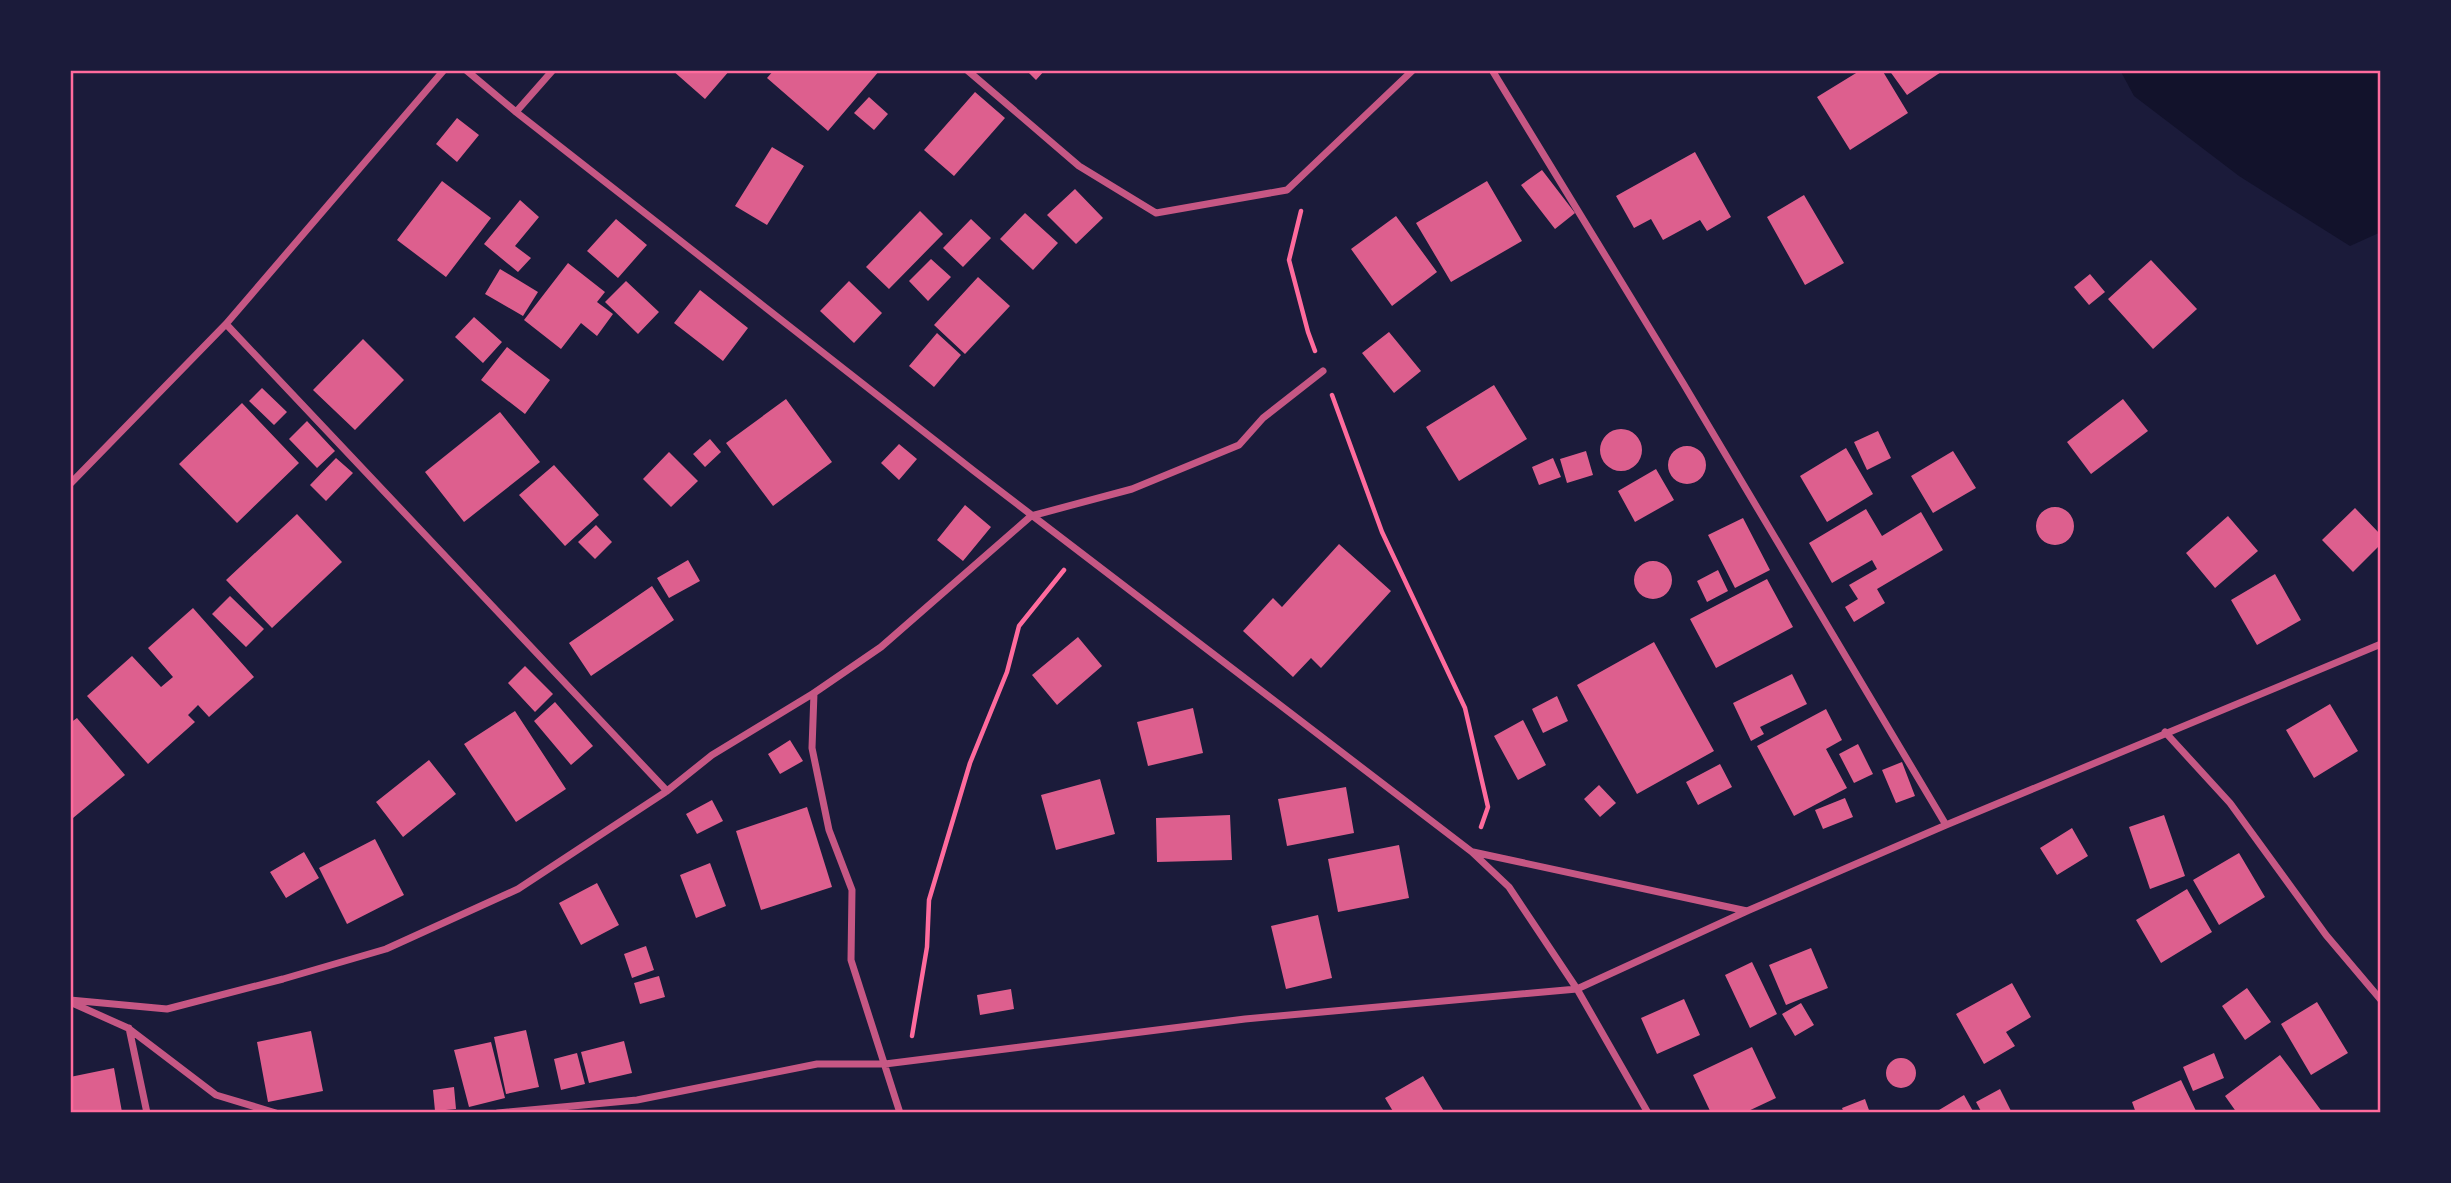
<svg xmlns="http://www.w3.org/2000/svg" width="2451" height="1183" font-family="Karla,sans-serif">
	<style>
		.water { fill: #12122b }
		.building { fill: #dd5f8e }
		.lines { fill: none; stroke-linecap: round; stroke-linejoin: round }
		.path { stroke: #ff6b9d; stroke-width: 4.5 }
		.minor { stroke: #c65784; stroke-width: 7 }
		.neatline { fill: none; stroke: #ff6b9d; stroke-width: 2.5 }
	</style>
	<rect width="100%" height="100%" fill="#1b1b3a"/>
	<path class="water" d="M2120,70h261v162l-31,14 -111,-70 -105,-80z"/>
	<path class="building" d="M672,70h58l-25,29z
		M774,70h106l-52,61 -61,-53z
		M1026,70h19l-9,10z
		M1861,70h21l26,43 -58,37 -33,-53z
		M1889,70h55l-37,25z
		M975,92l30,26 -51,58 -30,-26z
		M869,97l19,17 -14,16 -20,-17z
		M457,118l22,17 -22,27 -21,-18z
		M772,147l32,19 -37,59 -32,-19z
		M1695,152l36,65 -24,14 -7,-11 -37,20 -12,-21 -17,9 -18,-32z
		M1542,170l33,43 -20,16 -34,-44z
		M442,181l49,37 -45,59 -49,-37z
		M1487,181l35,60 -71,41 -35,-59z
		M1075,189l28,29 -27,26 -29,-29z
		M1804,195l40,68 -39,22 -38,-68z
		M520,200l19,17 -24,29 16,12 -13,14 -34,-28z
		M920,211l23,23 -54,55 -23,-22z
		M1025,213l33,30 -25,27 -33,-31z
		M1396,216l41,56 -45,34 -41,-57z
		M616,219l31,26 -29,33 -31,-27z
		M971,219l20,19 -28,29 -20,-19z
		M931,259l20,18 -23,24 -19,-20z
		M2151,260l46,49 -44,40 -45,-50z
		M568,263l37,29 -8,10 16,12 -16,22 -16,-13 -20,26 -37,-29z
		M500,269l38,23 -15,24 -38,-22z
		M2090,274l15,18 -16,13 -15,-18z
		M978,277l32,29 -45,48 -31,-29z
		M626,281l33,31 -21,22 -33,-32z
		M849,281l33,32 -28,30 -34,-32z
		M700,290l48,38 -25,33 -49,-38z
		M474,317l28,25 -19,21 -28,-26z
		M1389,332l32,39 -27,22 -32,-40z
		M937,333l24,22 -27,32 -25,-21z
		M363,339l41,41 -49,50 -42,-40z
		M507,347l43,33 -25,34 -44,-34z
		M1494,385l33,54 -68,42 -33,-54z
		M262,388l25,24 -13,13 -25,-24z
		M786,399l46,63 -59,44 -47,-63z
		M2123,399l25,32 -57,43 -24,-32z
		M242,403l57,60 -62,60 -58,-59z
		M500,412l40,50 -76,60 -39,-50z
		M307,421l28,30 -18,17 -28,-29z
		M1600 450a21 21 0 1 1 42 0a21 21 0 1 1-42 0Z
		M1878,431l13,27 -24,12 -13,-28z
		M710,439l11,13 -16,15 -12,-13z
		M899,444l18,15 -18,21 -18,-17z
		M1668 465a19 19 0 1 1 38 0a19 19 0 1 1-38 0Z
		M1846,448l27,46 -46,28 -27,-46z
		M1586,451l7,24 -26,8 -7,-24z
		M1953,451l23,37 -43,25 -22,-37z
		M669,452l29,29 -27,26 -28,-28z
		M336,458l17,15 -27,28 -16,-16z
		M1553,458l8,19 -22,8 -7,-18z
		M554,465l45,50 -34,31 -46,-51z
		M1656,469l18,31 -39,22 -17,-31z
		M965,505l26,22 -28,34 -26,-21z
		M2036 526a19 19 0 1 1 38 0a19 19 0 1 1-38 0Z
		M2355,508l26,27v9l-28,28 -31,-32z
		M1866,509l16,27 39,-24 22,38 -66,39 8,14 -31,19 -9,-15 13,-8 -9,-14 28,-16 -5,-9 -40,23 -23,-40z
		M297,514l45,48 -70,66 -46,-48z
		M2228,516l30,35 -43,37 -29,-35z
		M1743,518l27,52 -35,18 -27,-53z
		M596,525l16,17 -17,17 -17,-17z
		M1339,544l52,47 -70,77 -10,-10 -18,19 -50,-46 30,-33 9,9z
		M688,560l12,21 -31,17 -12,-20z
		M1634 580a19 19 0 1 1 38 0a19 19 0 1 1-38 0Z
		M1718,570l10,21 -21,11 -10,-21z
		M2275,574l26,46 -44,25 -26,-45z
		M1767,579l26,48 -77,41 -26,-49z
		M652,586l22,34 -83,56 -22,-33z
		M230,596l34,33 -18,18 -34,-33z
		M193,608l61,69 -45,40 -11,-12 -10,10 7,7 -47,42 -61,-68 45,-40 29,31 12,-10 -25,-29z
		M1078,637l24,29 -45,39 -25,-30z
		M1654,642l60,109 -77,43 -60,-109z
		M525,666l28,28 -18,18 -27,-29z
		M1792,674l15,30 -47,23 4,7 -13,7 -18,-38z
		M1557,696l11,25 -25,12 -11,-24z
		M555,702l38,44 -22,19 -37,-44z
		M2330,704l28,47 -44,27 -28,-48z
		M1193,708l10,45 -55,13 -11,-44z
		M1826,709l16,31 -16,9 21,39 -53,28 -37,-70z
		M515,711l51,78 -50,33 -52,-78z
		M77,718l48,57 -52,43 -3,-3v-92z
		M1523,720l23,45 -28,15 -24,-44z
		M790,740l13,21 -23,13 -12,-20z
		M1858,744l15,30 -19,9 -15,-29z
		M429,760l27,34 -53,43 -27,-35z
		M1902,762l13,34 -19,7 -14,-33z
		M1720,764l12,23 -34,18 -12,-23z
		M1100,779l15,55 -59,16 -15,-55z
		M1599,785l17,18 -16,14 -16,-18z
		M1346,787l8,46 -67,13 -9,-47z
		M1845,798l8,19 -30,12 -8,-19z
		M712,800l11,21 -26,13 -11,-20z
		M807,807l25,80 -71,23 -25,-79z
		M1230,815l2,45 -75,2 -1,-44z
		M2164,815l21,61 -35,13 -21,-62z
		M2072,828l16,28 -31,19 -17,-27z
		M375,839l29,56 -57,29 -28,-56z
		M1399,845l10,53 -71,14 -10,-53z
		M304,852l15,26 -33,20 -16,-26z
		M2239,853l26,44 -46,28 -26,-45z
		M710,863l16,43 -30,12 -16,-43z
		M597,883l22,42 -38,20 -22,-42z
		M2187,889l25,43 -51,31 -25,-43z
		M1318,915l14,63 -46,11 -15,-63z
		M646,946l8,24 -22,8 -8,-24z
		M1811,948l17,40 -42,17 -17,-40z
		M1752,962l25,52 -27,14 -25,-53z
		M659,976l6,21 -25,7 -6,-21z
		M2012,983l19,34 -25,15 9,14 -31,18 -28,-50z
		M2247,988l24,34 -26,18 -23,-34z
		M1011,989l3,20 -34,6 -3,-20z
		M1684,999l16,36 -43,19 -16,-36z
		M2317,1002l31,51 -37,22 -30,-51z
		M1801,1003l13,22 -19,11 -13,-22z
		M526,1030l13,57 -33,7 -12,-57z
		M311,1031l12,60 -55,11 -11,-60z
		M624,1041l8,32 -43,10 -8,-31z
		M491,1042l14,56 -36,9 -15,-57z
		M1752,1047l24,51 -32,15h-33l-18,-38z
		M577,1053l8,31 -24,6 -7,-31z
		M2214,1053l10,25 -31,13 -10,-24z
		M2280,1055l43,58h-86l-12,-17z
		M1886 1073a15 15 0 1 1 30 0a15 15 0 1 1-30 0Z
		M114,1068l8,44 -52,1v-36z
		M1423,1076l22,37h-51l-9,-15z
		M2181,1080l16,33h-61l-4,-11z
		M454,1087l2,22 -21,2 -2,-21z
		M2000,1089l12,24h-30l-6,-11z
		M1964,1095l10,18h-40z
		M1865,1099l5,14h-26l-2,-5z"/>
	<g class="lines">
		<path class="path" d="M1301,211l-12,49 19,72 7,19
			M1332,395l50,137 83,176 23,99 -7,20
			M912,1036l15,-89 2,-47 41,-137 37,-91 12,-46 45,-56"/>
		<path class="minor" d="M466,70l50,42 458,359 498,381 37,35 68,102 71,124
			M967,70l112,96 77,47 131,-23 126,-120
			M1492,70l191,313 263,442
			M516,112l37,-42
			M226,324l441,467
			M70,484l156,-160 218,-254
			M814,693l-2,55 17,82 23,60 -1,70 49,153
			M2165,732l65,71 96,132 55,65
			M1473,852l274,59
			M70,1000l97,9 116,-30 103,-30 132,-60 149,-98 45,-36 102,-62 67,-46 150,-131 101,-27 107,-44 24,-27 60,-47
			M70,1002l58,26 88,67 60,18
			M129,1028l18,85
			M498,1113l139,-13 180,-36h68l360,-45 332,-30 170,-78 199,-86 435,-181"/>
	</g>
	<rect width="2451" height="1183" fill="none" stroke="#1b1b3a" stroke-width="144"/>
	<rect x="72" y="72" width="2307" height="1039" class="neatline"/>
</svg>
